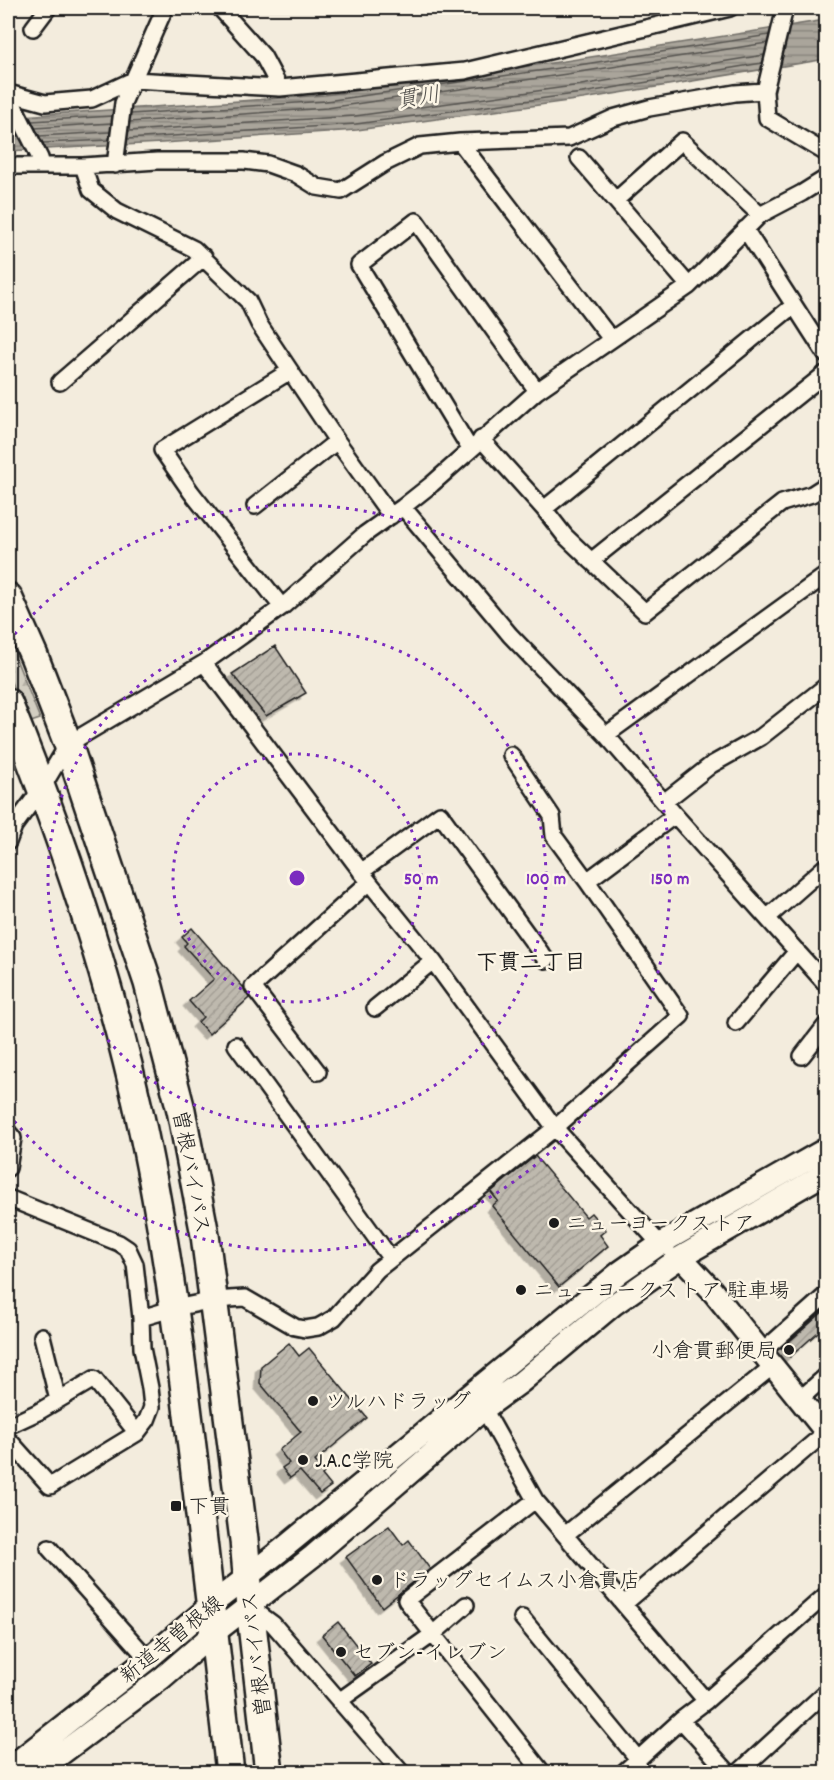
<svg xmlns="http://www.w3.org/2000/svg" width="834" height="1780" font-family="Dekko,'Klee One',sans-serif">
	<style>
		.forest { fill: url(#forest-firs); stroke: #78756e; stroke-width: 1.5 }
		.water { fill: url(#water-rules); stroke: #716e68; stroke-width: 1.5 }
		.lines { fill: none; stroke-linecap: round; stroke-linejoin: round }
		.shore { stroke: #55534f; stroke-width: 1.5 }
		.building { fill: url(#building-hatch); stroke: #1c1c1c; stroke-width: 1.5; filter: url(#shadow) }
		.street-casing { stroke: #1c1c1c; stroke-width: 20 }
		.secondary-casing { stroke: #1c1c1c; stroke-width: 26 }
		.highway-casing { stroke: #1c1c1c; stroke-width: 32 }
		.street { stroke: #fcf5e5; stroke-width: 15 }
		.secondary { stroke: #fcf5e5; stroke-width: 21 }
		.highway { stroke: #fcf5e5; stroke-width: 27 }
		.path-bridge { stroke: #1c1c1c; stroke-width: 3; stroke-dasharray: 6 4.5; stroke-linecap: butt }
		.ring { fill: none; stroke: #7b2cbf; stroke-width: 3; stroke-dasharray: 3 6 }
		.poi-dot { fill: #1c1c1c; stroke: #fcf5e5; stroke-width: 2 }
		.labels { text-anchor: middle; stroke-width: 5; stroke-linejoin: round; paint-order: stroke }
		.street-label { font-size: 21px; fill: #1c1c1c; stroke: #fcf5e5 }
		.poi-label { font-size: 21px; fill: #1c1c1c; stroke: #fcf5e5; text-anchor: start }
		.water-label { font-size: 22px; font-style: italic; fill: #55534f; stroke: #fcf5e5 }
		.neighbourhood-label { font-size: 22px; font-weight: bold; fill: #1c1c1c; stroke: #fcf5e5 }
		.centre { fill: #7b2cbf; stroke: #fcf5e5; stroke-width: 3 }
		.ring-label { font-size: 18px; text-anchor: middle; font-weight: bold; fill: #7b2cbf; stroke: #fcf5e5; stroke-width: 5; stroke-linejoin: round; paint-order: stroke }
	</style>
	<defs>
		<pattern id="forest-firs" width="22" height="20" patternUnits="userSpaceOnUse" patternTransform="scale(1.5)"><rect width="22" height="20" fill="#d3cec1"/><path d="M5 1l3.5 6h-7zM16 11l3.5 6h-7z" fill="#b5b0a5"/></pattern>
		<pattern id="water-rules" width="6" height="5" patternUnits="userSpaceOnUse" patternTransform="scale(1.5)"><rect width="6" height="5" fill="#aaa59b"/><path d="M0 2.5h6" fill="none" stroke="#8a867e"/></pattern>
		<pattern id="building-hatch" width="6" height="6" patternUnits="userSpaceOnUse" patternTransform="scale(1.5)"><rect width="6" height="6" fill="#beb9ae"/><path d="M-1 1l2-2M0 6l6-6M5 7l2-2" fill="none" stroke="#a39e95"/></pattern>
		<filter id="shadow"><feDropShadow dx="-5.5" dy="5.5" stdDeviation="0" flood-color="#0004"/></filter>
	</defs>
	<rect width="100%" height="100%" fill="#f3ecdd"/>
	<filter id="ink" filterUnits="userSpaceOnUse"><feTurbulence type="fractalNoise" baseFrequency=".0167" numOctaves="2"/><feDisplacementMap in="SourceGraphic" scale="12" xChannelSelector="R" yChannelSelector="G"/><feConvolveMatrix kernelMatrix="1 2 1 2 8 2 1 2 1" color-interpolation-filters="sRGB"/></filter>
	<g filter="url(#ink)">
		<path class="forest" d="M8,621l2,7 6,31 24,60 -12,4 -20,-48z"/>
		<path class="water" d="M826,20v39l-243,40 -226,31 -195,13 -154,8v-34l317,-22 240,-34z"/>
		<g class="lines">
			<path class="shore" d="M131,114l195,-13 240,-34 203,-32
				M32,121l80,-5
				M130,122l197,-14 240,-34 200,-31
				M35,128l76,-5
				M128,131l227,-15 226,-31 183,-30
				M39,136l71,-4
				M127,139l229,-15 226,-31 180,-30
				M43,143l66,-3"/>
		</g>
		<path class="building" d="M275,646l31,47 -40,23 -34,-42z
			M192,928l51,59 6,11 -40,36 -11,-12 5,-5 -14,-16 25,-22 -30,-33 3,-3 -5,-6z
			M535,1156l51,61 5,-4 15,17 -6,5 8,11 -49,41 -67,-81 6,-5 -7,-9z
			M826,1309v16l-36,32 -8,-9z
			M289,1343l10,13 10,-8 58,70 -52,43 9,12 -2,2 9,11 -11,8 -20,-23 -10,7 -8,-10 7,-5 -10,-13 22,-18 -41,-49 1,-17z
			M389,1526l14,19 6,-5 21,29 -48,38 -36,-50z
			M338,1622l33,42 -16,12 -33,-41z"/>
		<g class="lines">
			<defs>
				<path id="street" d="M220,8l43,48 17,32
					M785,8l-20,83 2,27 59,35
					M33,28l15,-20
					M8,93l37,10 47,-4 41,-19 147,8 185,-17 265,-63
					M8,94l32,64 2,7
					M460,142l151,197
					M579,158l110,128
					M115,165l8,-62 42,-95
					M8,166h75
					M616,200l66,-59 78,74
					M745,229l81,126
					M60,382l144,-125
					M481,439l63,70 21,27 80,76 137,-109 30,-9 14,-9
					M470,449l-111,-184 57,-44 121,170
					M255,506l82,-65
					M403,507l107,128 96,100 69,80 151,169
					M544,509l250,-204
					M391,516l-54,-75 -78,-117 -11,-23 -54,-52 -77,-38 -26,-21 -8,-24 74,-5h87l24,3 28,10 21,13 24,4 44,-28 35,-17 40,-4 109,-4 44,-20 36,-10 86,-15 30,-2
					M591,561l235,-188
					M282,607l-91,-115 -29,-42 128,-79
					M204,663l165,219 64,79 122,167 105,116 7,4
					M606,735l220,-160
					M511,755l41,61 2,20 33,45
					M664,802l47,-37 50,-28 65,-51
					M8,842l6,-16 28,-38 26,-44 136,-81 78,-56 83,-73 38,-27 29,-23 105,-93 152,-105 71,-71 42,-22 24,-15
					M361,872l79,-58 106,146
					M767,918l59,-52
					M375,1008l58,-47
					M736,1023l61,-72
					M236,1045l155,214
					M802,1056l24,-31
					M318,1072l-65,-85 116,-105
					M8,1132l5,6 -5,30
					M8,1198l111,45 9,6 7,15 6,54 34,-10 39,-8 31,-2 50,29 10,2 13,-2 16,-9 43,-48 178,-142 126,-112 -94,-135 88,-66
					M42,1336l16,64
					M762,1352l64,-57
					M800,1399l26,-23
					M484,1409l51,91 171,201
					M8,1426l30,-14 56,-33 43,54 10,-13 5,-13 -2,-19 -8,-40 -1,-30
					M8,1439l42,47 87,-53
					M535,1500l-129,100 136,172
					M565,1535l208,-169
					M49,1548l99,111
					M624,1604l202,-172
					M250,1607l23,17 128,148
					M522,1618l116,141
					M339,1701l94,-67 33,-29
					M681,1720l47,52
					M624,1772l57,-52 25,-19 120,-106
					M739,1772l87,-80"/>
				<path id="secondary" d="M681,1257l29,31 116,144
					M8,1769l140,-110 63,-54 69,-54 340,-279 40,-28 166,-95
					M37,1772l125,-94 52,-45 99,-77 171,-147 37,-27 92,-77 68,-48 145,-84"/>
				<path id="highway" d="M8,597l26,59 34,88 80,239 33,127 24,125 39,305 6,67 19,165
					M8,703c54,133 100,269 131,409 25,113 40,228 54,343 13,106 25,212 37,317"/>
			</defs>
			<use href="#street" class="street-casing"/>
			<use href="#secondary" class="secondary-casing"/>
			<use href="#highway" class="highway-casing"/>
			<use href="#street" class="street"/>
			<use href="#secondary" class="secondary"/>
			<use href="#highway" class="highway"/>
			<path class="path-bridge" d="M262,1772l23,-2"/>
		</g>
	</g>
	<g class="ring">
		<circle cx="297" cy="878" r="124"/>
		<circle cx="297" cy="878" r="249"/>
		<path d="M9 641A373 373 0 1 1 9 1115"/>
	</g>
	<g class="poi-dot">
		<circle cx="554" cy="1223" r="6"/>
		<circle cx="521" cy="1290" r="6"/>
		<circle cx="789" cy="1350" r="6"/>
		<circle cx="313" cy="1401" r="6"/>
		<circle cx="303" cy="1460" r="6"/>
		<rect x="170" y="1500" width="12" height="12" rx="3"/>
		<circle cx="377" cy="1580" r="6"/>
		<circle cx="341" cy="1652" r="6"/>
	</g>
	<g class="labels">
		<g class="street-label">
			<text transform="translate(192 1172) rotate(79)" y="7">曽根バイパス</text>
			<text transform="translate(171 1639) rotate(-39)" y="7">新道寺曽根線</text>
			<text transform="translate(256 1654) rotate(-97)" y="7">曽根バイパス</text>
		</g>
		<g class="poi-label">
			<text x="566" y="1230">ニューヨークストア</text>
			<text x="533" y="1297">ニューヨークストア 駐車場</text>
			<text x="777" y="1357" text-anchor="end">小倉貫郵便局</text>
			<text x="325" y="1408">ツルハドラッグ</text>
			<text x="315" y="1467">J.A.C学院</text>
			<text x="188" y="1513">下貫</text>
			<text x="389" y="1587">ドラッグセイムス小倉貫店</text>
			<text x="353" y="1659">セブン-イレブン</text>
		</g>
		<g class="water-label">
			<text transform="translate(418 96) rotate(-9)" y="8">貫川</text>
		</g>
		<g class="neighbourhood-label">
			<text x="531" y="969">下貫二丁目</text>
		</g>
	</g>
	<circle cx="297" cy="878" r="9" class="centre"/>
	<g class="ring-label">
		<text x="421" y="884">50 m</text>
		<text x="546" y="884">100 m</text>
		<text x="670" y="884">150 m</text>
	</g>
	<rect width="834" height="1780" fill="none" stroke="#fcf5e5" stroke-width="30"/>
	<rect x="15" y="15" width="804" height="1750" fill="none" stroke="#1c1c1c" stroke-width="2" filter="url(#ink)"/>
</svg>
